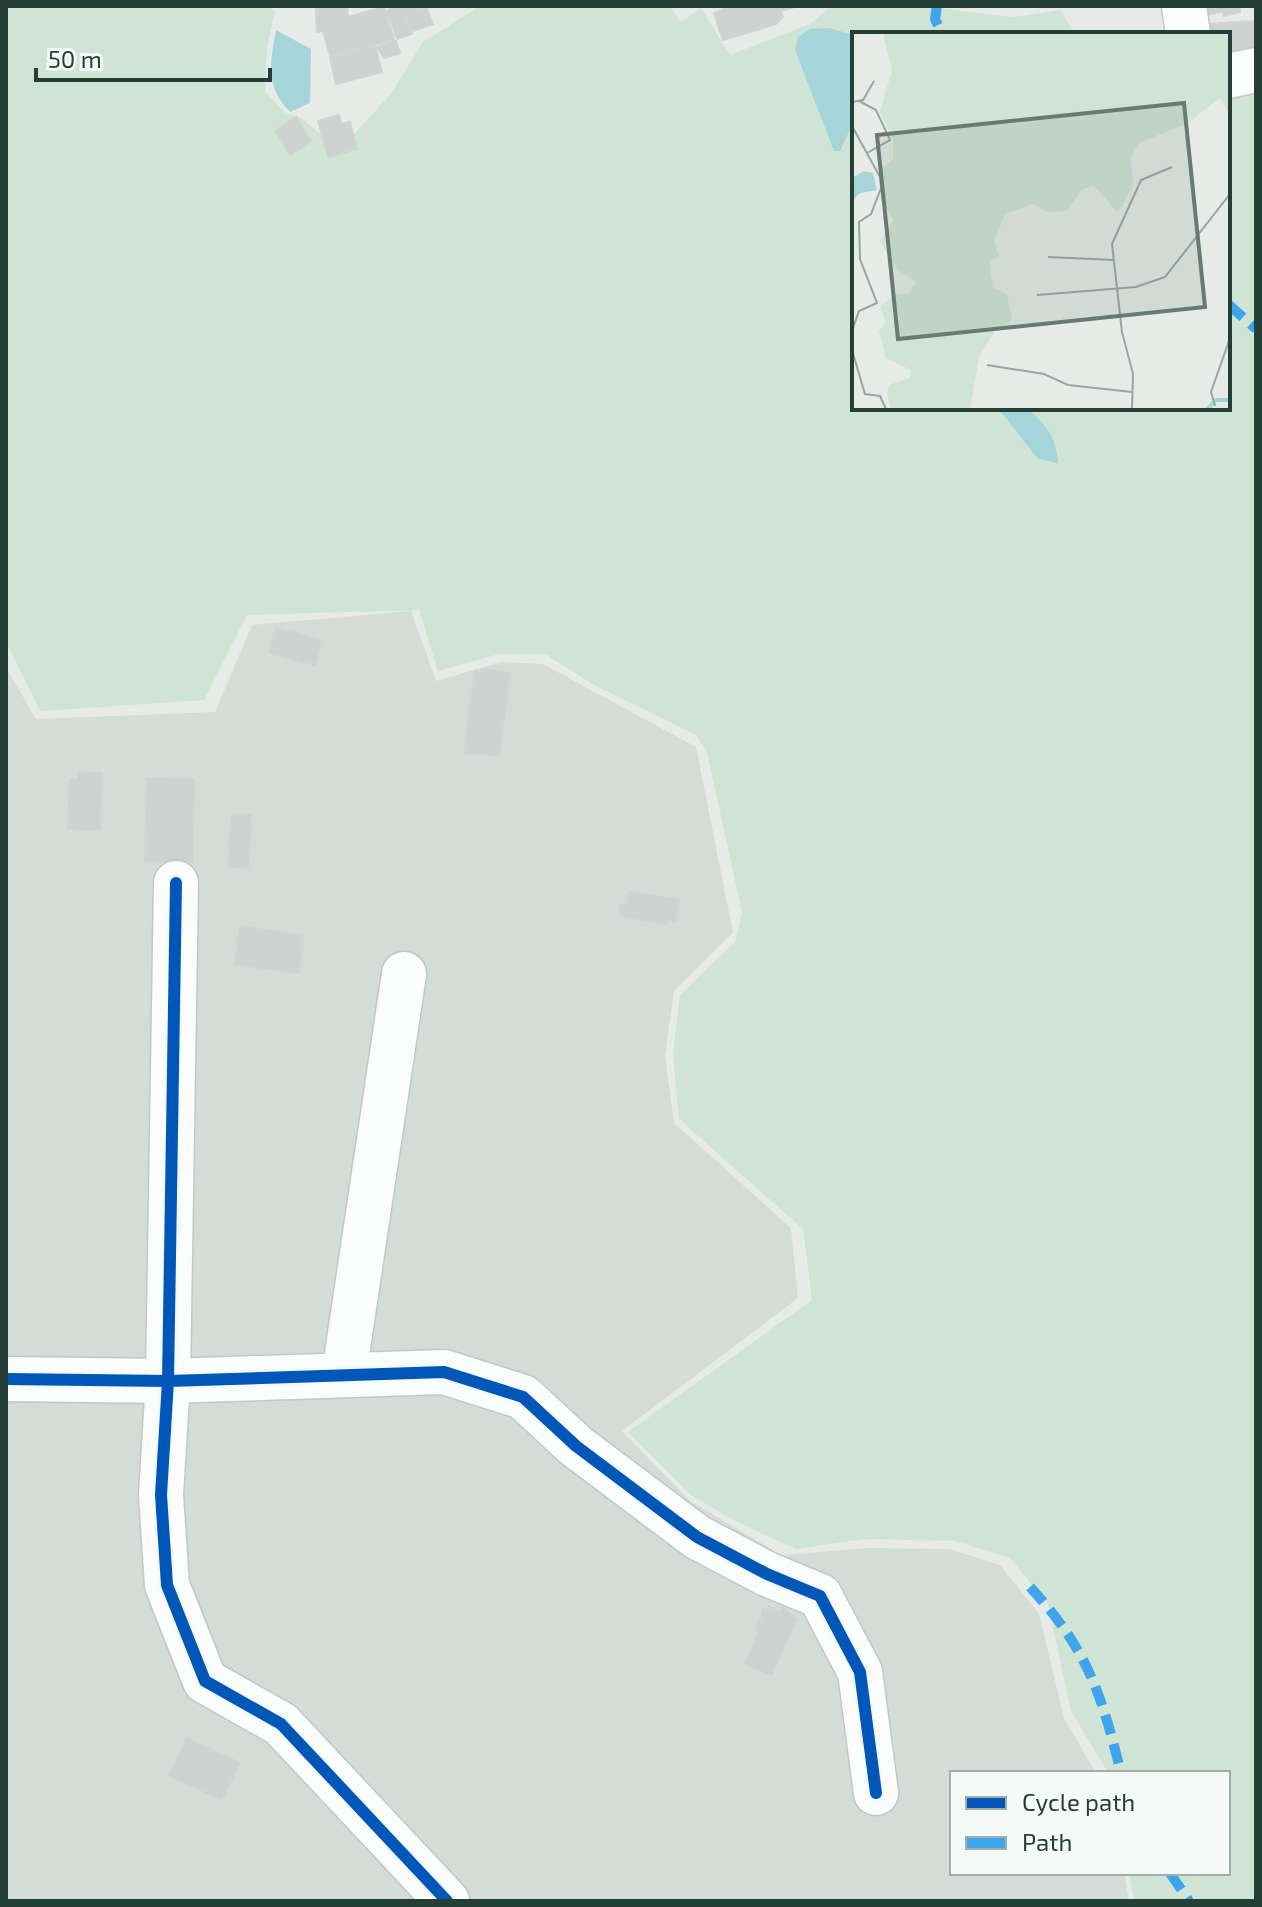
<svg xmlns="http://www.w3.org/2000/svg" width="1262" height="1907" font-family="'Exo 2',sans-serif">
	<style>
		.built { fill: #d4dcd8 }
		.green { fill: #cfe4d4 }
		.water { fill: #a6d5d9 }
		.building { fill: #cdd2d0; stroke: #cfd4d1; stroke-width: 2 }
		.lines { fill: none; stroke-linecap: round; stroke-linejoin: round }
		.minor-casing { stroke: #c3c8c5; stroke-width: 47 }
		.minor { stroke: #fbfcfc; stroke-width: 44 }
		.quiet { stroke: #3ea4eb; stroke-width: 10; stroke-dasharray: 20 10; stroke-linecap: butt }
		.cycleway-casing { stroke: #f4faf7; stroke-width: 17 }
		.cycleway { stroke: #0057b8; stroke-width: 12 }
		.inset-river { fill: none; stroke: #a6d5d9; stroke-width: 4 }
		.inset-road { fill: none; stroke: #98a6a1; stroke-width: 2 }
		.view { fill: #677b74; fill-opacity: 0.15; stroke: #677b74; stroke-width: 4 }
		.inset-edge { fill: none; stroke: #233f36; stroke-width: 4 }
	</style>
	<rect width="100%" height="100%" fill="#e6ebe8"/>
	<path class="built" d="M411,611l25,70 65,-19 42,2 153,83 37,186 -59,58 -9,65 9,67 117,105 7,70 -176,133 68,70 91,54 89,-7 79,1 51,16 39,49 25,104 32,55h-144v100h172l5,28h-1123v-1234l30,52 179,-7 37,-87z"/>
	<path class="green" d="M6,6h262l7,5 -8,37 -2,44 21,21 15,5 39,31 50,-54 33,-53 57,-36h189l12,16 20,-14 29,47 80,-31 21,-18h89l94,11 46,-7 15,24h-221v374h374v-315l28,-11v1819h-122l-5,-28h99v-100h-120l-37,-62 -23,-107 -38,-46 -55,-17 -90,-2 -69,10 -53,-24 -51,-29 -64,-64 184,-132 -9,-71 -124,-110 -6,-65 7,-59 55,-53 7,-29 -35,-161 -11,-17 -102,-50 -49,-31h-46l-61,17 -19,-61 -172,5 -43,85 -164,11 -34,-69z"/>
	<path class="water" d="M829,28l25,7v86l-14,30h-6l-39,-101 3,-13 12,-8z
		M276,30l35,19 -1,54 -20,9c-25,-26 -20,-49 -14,-82z
		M998,408h29c20,18 29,28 31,55l-20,-4z"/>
	<path class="building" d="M316,6h31l1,11 36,-10 10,33 -64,16 -7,-25 -6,1z
		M430,6l-25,9 7,19 -15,5 -10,-28 10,-5z
		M730,6h68l-17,5 2,6 -7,7 -53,16 -9,-27z
		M1197,6h42l1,6 -16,4 -1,-5 -23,6z
		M427,9l6,15 -20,7 -6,-16z
		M1256,21v35l-27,2 -1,-24h-21v-10z
		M396,41l4,12 -16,5 -7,-11z
		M375,46l7,26 -46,12 -6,-26z
		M339,115l2,9 9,-2 7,27 -29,8 -10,-36z
		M296,117l15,24 -21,14 -15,-24z
		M275,628l46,12 -6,25 -46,-12z
		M482,669l28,4 -11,82 -35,-1 11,-83 7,1z
		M79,772l23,1 -2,57 -32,-1 2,-50 8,1z
		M147,778l47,1 -2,83 -47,-1z
		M232,814l19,1 -3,53 -20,-2z
		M629,891l50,9 -3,21 -9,-1v4l-44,-8 -4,-3 2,-8 5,1z
		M240,926l64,9 -5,38 -64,-9z
		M769,1607l11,5 3,-5 13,12 -24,56 -27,-11 14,-32 -4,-2 4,-8 4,-2 -3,-2 3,-8 4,2z
		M187,1738l53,25 -18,37 -53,-25z"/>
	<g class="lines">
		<defs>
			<path id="minor" d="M1184,6l4,28
				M1228,76l28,-6
				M176,883l-8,498 -7,114 6,90 38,96 76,43 166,177
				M344,1374l60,-400
				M6,1379l162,2 276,-9 79,25 53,49 121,91 70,37 53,22 40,76 16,121"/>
		</defs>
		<use href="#minor" class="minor-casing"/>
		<use href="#minor" class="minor"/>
		<path class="quiet" d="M937,6l-2,13 7,15
			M1228,304l28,25
			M1030,1587c57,62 71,105 91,186
			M1170,1873l19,28"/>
		<defs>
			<path id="cycleway" d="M176,883l-8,498 -7,114 6,90 38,96 76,43 166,177
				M6,1379l162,2 276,-9 79,25 53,49 121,91 70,37 53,22 40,76 16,121"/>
		</defs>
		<use href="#cycleway" class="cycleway-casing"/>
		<use href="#cycleway" class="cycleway"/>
	</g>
	<g transform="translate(852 32)">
		<rect width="378" height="378" fill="#e6ebe8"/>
		<path d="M31,1h347v81l-10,-16 -32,25 -49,20 -9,16 4,25 -16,29 -24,-27 -12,3 -15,22 -20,1 -14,-8 -28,10 -11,26 5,17 -10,4 4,27 14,6 5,26 -17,11 -16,26 -9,52h-79l-4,-16 2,-8 21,-7 1,-8 -25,-12 -7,-27 7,-9 -6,-15 15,-13h13l8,-12 -18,-12 -18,-29 14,-21 -14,-20 2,-32 11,-9v-18l-13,-29 12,-42z" fill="#cfe4d4"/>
		<path d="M12,139l9,2 4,17 -17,3 -8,8v-23z" fill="#a6d5d9"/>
		<path class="inset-river" d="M355,377l9,-9h14"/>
		<path class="inset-road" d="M7,69l17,9 14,30 -23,13M0,70l11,-2 11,-19M0,94l28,51 1,11 -10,26 -12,8 1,37 17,44 -18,8 -7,20M196,225l66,3M185,263l99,-8 29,-10 65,-83M0,318l13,44 15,2 6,13M135,333l57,9 24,11 64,7M363,374l-4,-14 19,-54M280,377l1,-35 -11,-42 -10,-88 29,-64 31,-13"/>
		<path class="view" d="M332,71l21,204 -307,32 -21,-204z"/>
		<rect width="378" height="378" class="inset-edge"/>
	</g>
	<rect width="1262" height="1907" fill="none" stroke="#233f36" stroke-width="16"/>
	<rect x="950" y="1771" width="280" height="104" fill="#f4faf7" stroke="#a0afaa" stroke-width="2"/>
	<rect x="966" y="1797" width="40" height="12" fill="#0057b8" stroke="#a0afaa" stroke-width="2"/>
	<text x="1022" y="1811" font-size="24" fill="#233f36">Cycle path</text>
	<rect x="966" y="1837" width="40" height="12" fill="#3ea4eb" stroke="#a0afaa" stroke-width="2"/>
	<text x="1022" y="1851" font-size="24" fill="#233f36">Path</text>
	<path d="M36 68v12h234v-12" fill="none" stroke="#233f36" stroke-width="4"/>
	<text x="48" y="68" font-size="24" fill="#233f36" stroke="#f4faf7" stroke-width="6" paint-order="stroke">50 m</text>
</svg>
